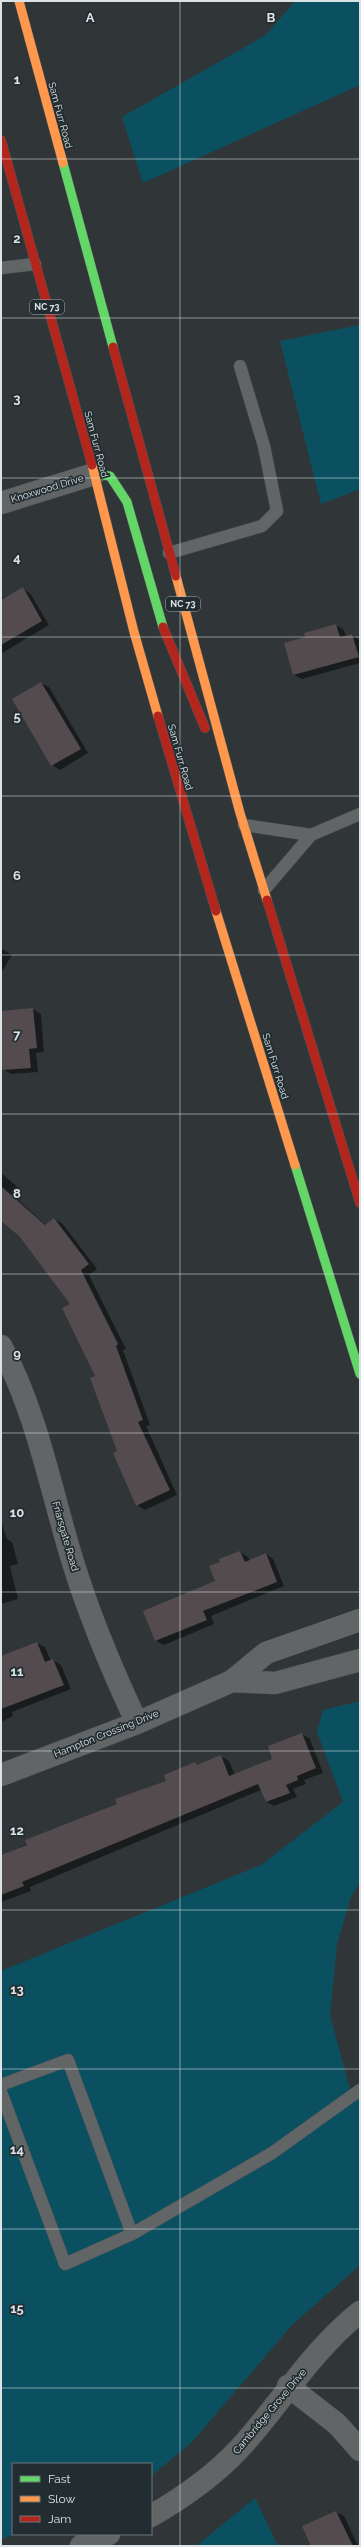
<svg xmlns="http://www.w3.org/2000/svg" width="361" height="2547" font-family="Raleway,sans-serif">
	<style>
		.green { fill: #0b5061 }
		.shadow { fill: #0007 }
		.building { fill: #534b4e }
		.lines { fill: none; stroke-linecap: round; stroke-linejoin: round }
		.lane-casing { stroke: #505456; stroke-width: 13 }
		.street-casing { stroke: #505456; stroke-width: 23 }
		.fast-casing { stroke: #505456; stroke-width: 10 }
		.slow-casing { stroke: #505456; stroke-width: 10 }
		.jam-casing { stroke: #505456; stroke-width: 10 }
		.lane { stroke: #626566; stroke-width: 12 }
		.street { stroke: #626566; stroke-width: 22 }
		.fast { stroke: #63d668; stroke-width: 9 }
		.slow { stroke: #ff974d; stroke-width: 9 }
		.jam { stroke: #b3261e; stroke-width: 9 }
		.grid { fill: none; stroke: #dce3e6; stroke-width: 1; stroke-opacity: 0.55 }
		.labels { text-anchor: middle; stroke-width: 3.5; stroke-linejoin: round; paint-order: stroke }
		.shield { fill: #222d31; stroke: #a4acb0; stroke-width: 1 }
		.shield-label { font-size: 9px; font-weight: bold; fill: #dce3e6 }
		.street-label { font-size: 10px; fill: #dce3e6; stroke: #222d31 }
		.grid-label { font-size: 13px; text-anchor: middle; font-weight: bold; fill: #dce3e6; stroke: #222d31; stroke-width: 3.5; stroke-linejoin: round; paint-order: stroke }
	</style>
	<rect width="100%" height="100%" fill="#303638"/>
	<path class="green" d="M295,1h65v84l-217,98 -21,-66 144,-82z
		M360,325v164l-39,15 -41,-163z
		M360,1701v181l-9,15 -14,47 -7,71 23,85 7,-3v168l-68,60 -101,118 -40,33v-12h-138v70h5l-17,5v-568l260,-106 82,-63 -26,-70 6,-22z
		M255,2498l23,48h-82z"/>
	<path class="shadow" d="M23,589l7,4 19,32 -47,28 -1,-54z
		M336,625l8,5 2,7 6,-2 8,5v23l-58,16 -8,-4 12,-37z
		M41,683l8,4 39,66 -28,17 -8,-5z
		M1,948l11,7 -11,18z
		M33,1009l8,5 3,38 -8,1 2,19 -27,2 -8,-5 -2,-57z
		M1,1173l20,17 -6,7 31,28 8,-6 8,4 35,46 -8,6 37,74 -3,1 27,75 -4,1 31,69 -32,15 -8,-5 -66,-201 -52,-68 -18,-16z
		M1,1520l6,19 5,3 6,22 -8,2 8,33 -17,5z
		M240,1552l8,5 2,4 16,-7 7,5 11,27 -73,30 3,8 -50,21 -8,-4 60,-59z
		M37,1643l8,4 6,14 2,-1 8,5 10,24 -59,23 1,4 -12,6v-56z
		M302,1734l8,5 13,34 -19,7 2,4 -13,5 4,8 -23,9 -8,-4 -5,-12 -231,97 1,4 -30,11v-46l167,-75 27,-18 4,2 22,-9 8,5 6,14 39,-16z
		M336,2512l8,4 14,30h-46z"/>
	<path class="building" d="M23,587l19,34 -41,24v-45z
		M336,624l4,13 12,-3 7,23 -66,18 -9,-32 21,-6 -1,-4z
		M41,682l40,67 -30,17 -39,-67z
		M33,1008l4,40 -8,1 2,19 -29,2 -1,-59z
		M1,1186l44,39 9,-7 35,46 -8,6 37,74 -2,2 27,74 -5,2 32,68 -34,16 -23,-53 4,-2 -27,-73 5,-2 -33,-68 8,-4 -51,-68 -18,-15z
		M240,1551l5,11 21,-9 11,29 -74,29 4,9 -52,21 -12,-30 72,-30 -6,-15 11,-4 -1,-3z
		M37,1642l8,20 8,-3 11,26 -63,24v-53z
		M302,1733l14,35 -19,8 1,4 -12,5 4,8 -24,9 -8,-18 -236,98 2,4 -23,9v-40l26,-10 -2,-5 92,-36 -2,-5 51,-18 -2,-6 31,-13 2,3 24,-10 8,21 43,-17 -4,-13z
		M336,2511l17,35h-42l-9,-20z"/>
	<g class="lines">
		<defs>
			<path id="lane" d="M1,268l34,-4
				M169,553l93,-27 15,-15 -13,-65 -24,-80
				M244,825l67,10
				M264,890l47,-55 49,-21
				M1,2085l67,-25 64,174
				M1,2092l64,172 67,-30 140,-81 88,-63"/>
			<path id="street" d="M1,503l93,-29
				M1,1346c36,67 49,141 71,213 17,56 40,111 65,164
				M232,1681l43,2 85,-23
				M1,1775l136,-52 95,-42 34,-28 94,-33
				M288,2386l49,38 23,26
				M151,2516c33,-19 63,-40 89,-68 41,-45 72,-98 120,-136
				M81,2546l28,-12"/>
			<path id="fast" d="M63,163l50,184
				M94,474l16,2 17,26 36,125
				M295,1165l65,209"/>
			<path id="slow" d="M19,1l44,162
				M92,465l42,167 24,84
				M176,576l64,237 27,87
				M216,911l79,254"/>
			<path id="jam" d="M1,140l91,325
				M113,347l63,229
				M163,627l42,101
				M158,716l58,195
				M267,900l93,303"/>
		</defs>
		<use href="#lane" class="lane-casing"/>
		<use href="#street" class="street-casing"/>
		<use href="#fast" class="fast-casing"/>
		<use href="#slow" class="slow-casing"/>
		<use href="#jam" class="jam-casing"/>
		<use href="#lane" class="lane"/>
		<use href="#street" class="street"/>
		<use href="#fast" class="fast"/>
		<use href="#slow" class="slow"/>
		<use href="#jam" class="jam"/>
	</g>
	<path class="grid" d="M180,1v2545M1,159h359M1,318h359M1,478h359M1,637h359M1,796h359M1,955h359M1,1114h359M1,1274h359M1,1433h359M1,1592h359M1,1751h359M1,1910h359M1,2069h359M1,2229h359M1,2388h359"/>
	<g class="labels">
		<g class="shield">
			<rect x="30" y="300" width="34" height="14" rx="3"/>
			<rect x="166" y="597" width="34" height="14" rx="3"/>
		</g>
		<g class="shield-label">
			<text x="47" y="310">NC 73</text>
			<text x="183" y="607">NC 73</text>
		</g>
		<g class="street-label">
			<text transform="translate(61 115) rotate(75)" y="4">Sam Furr Road</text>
			<text transform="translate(97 444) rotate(75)" y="4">Sam Furr Road</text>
			<text transform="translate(47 488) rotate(-17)" y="4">Knoxwood Drive</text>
			<text transform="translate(181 757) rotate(74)" y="4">Sam Furr Road</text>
			<text transform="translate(276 1066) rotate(73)" y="4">Sam Furr Road</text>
			<text transform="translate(66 1536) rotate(74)" y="4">Friarsgate Road</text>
			<text transform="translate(106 1733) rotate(-22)" y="4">Hampton Crossing Drive</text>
			<text transform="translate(269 2411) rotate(-50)" y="4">Cambridge Grove Drive</text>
		</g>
	</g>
	<g class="grid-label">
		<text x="90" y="22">A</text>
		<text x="271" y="22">B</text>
		<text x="17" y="84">1</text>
		<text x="17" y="243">2</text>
		<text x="17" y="403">3</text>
		<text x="17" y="562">4</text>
		<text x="17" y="721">5</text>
		<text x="17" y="880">6</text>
		<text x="17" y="1039">7</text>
		<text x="17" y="1198">8</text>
		<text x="17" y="1358">9</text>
		<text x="17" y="1517">10</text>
		<text x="17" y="1676">11</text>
		<text x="17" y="1835">12</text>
		<text x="17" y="1994">13</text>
		<text x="17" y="2154">14</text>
		<text x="17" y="2313">15</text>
	</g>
	<rect width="361" height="2547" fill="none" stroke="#dce3e6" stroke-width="4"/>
	<rect x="12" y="2463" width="140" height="72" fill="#222d31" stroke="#6c7679"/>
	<rect x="20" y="2476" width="20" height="6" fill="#63d668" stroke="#6c7679"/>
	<text x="48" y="2483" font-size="12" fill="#dce3e6">Fast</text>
	<rect x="20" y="2496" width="20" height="6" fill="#ff974d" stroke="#6c7679"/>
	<text x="48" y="2503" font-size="12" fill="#dce3e6">Slow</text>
	<rect x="20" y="2516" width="20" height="6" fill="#b3261e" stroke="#6c7679"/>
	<text x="48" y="2523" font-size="12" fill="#dce3e6">Jam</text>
</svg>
